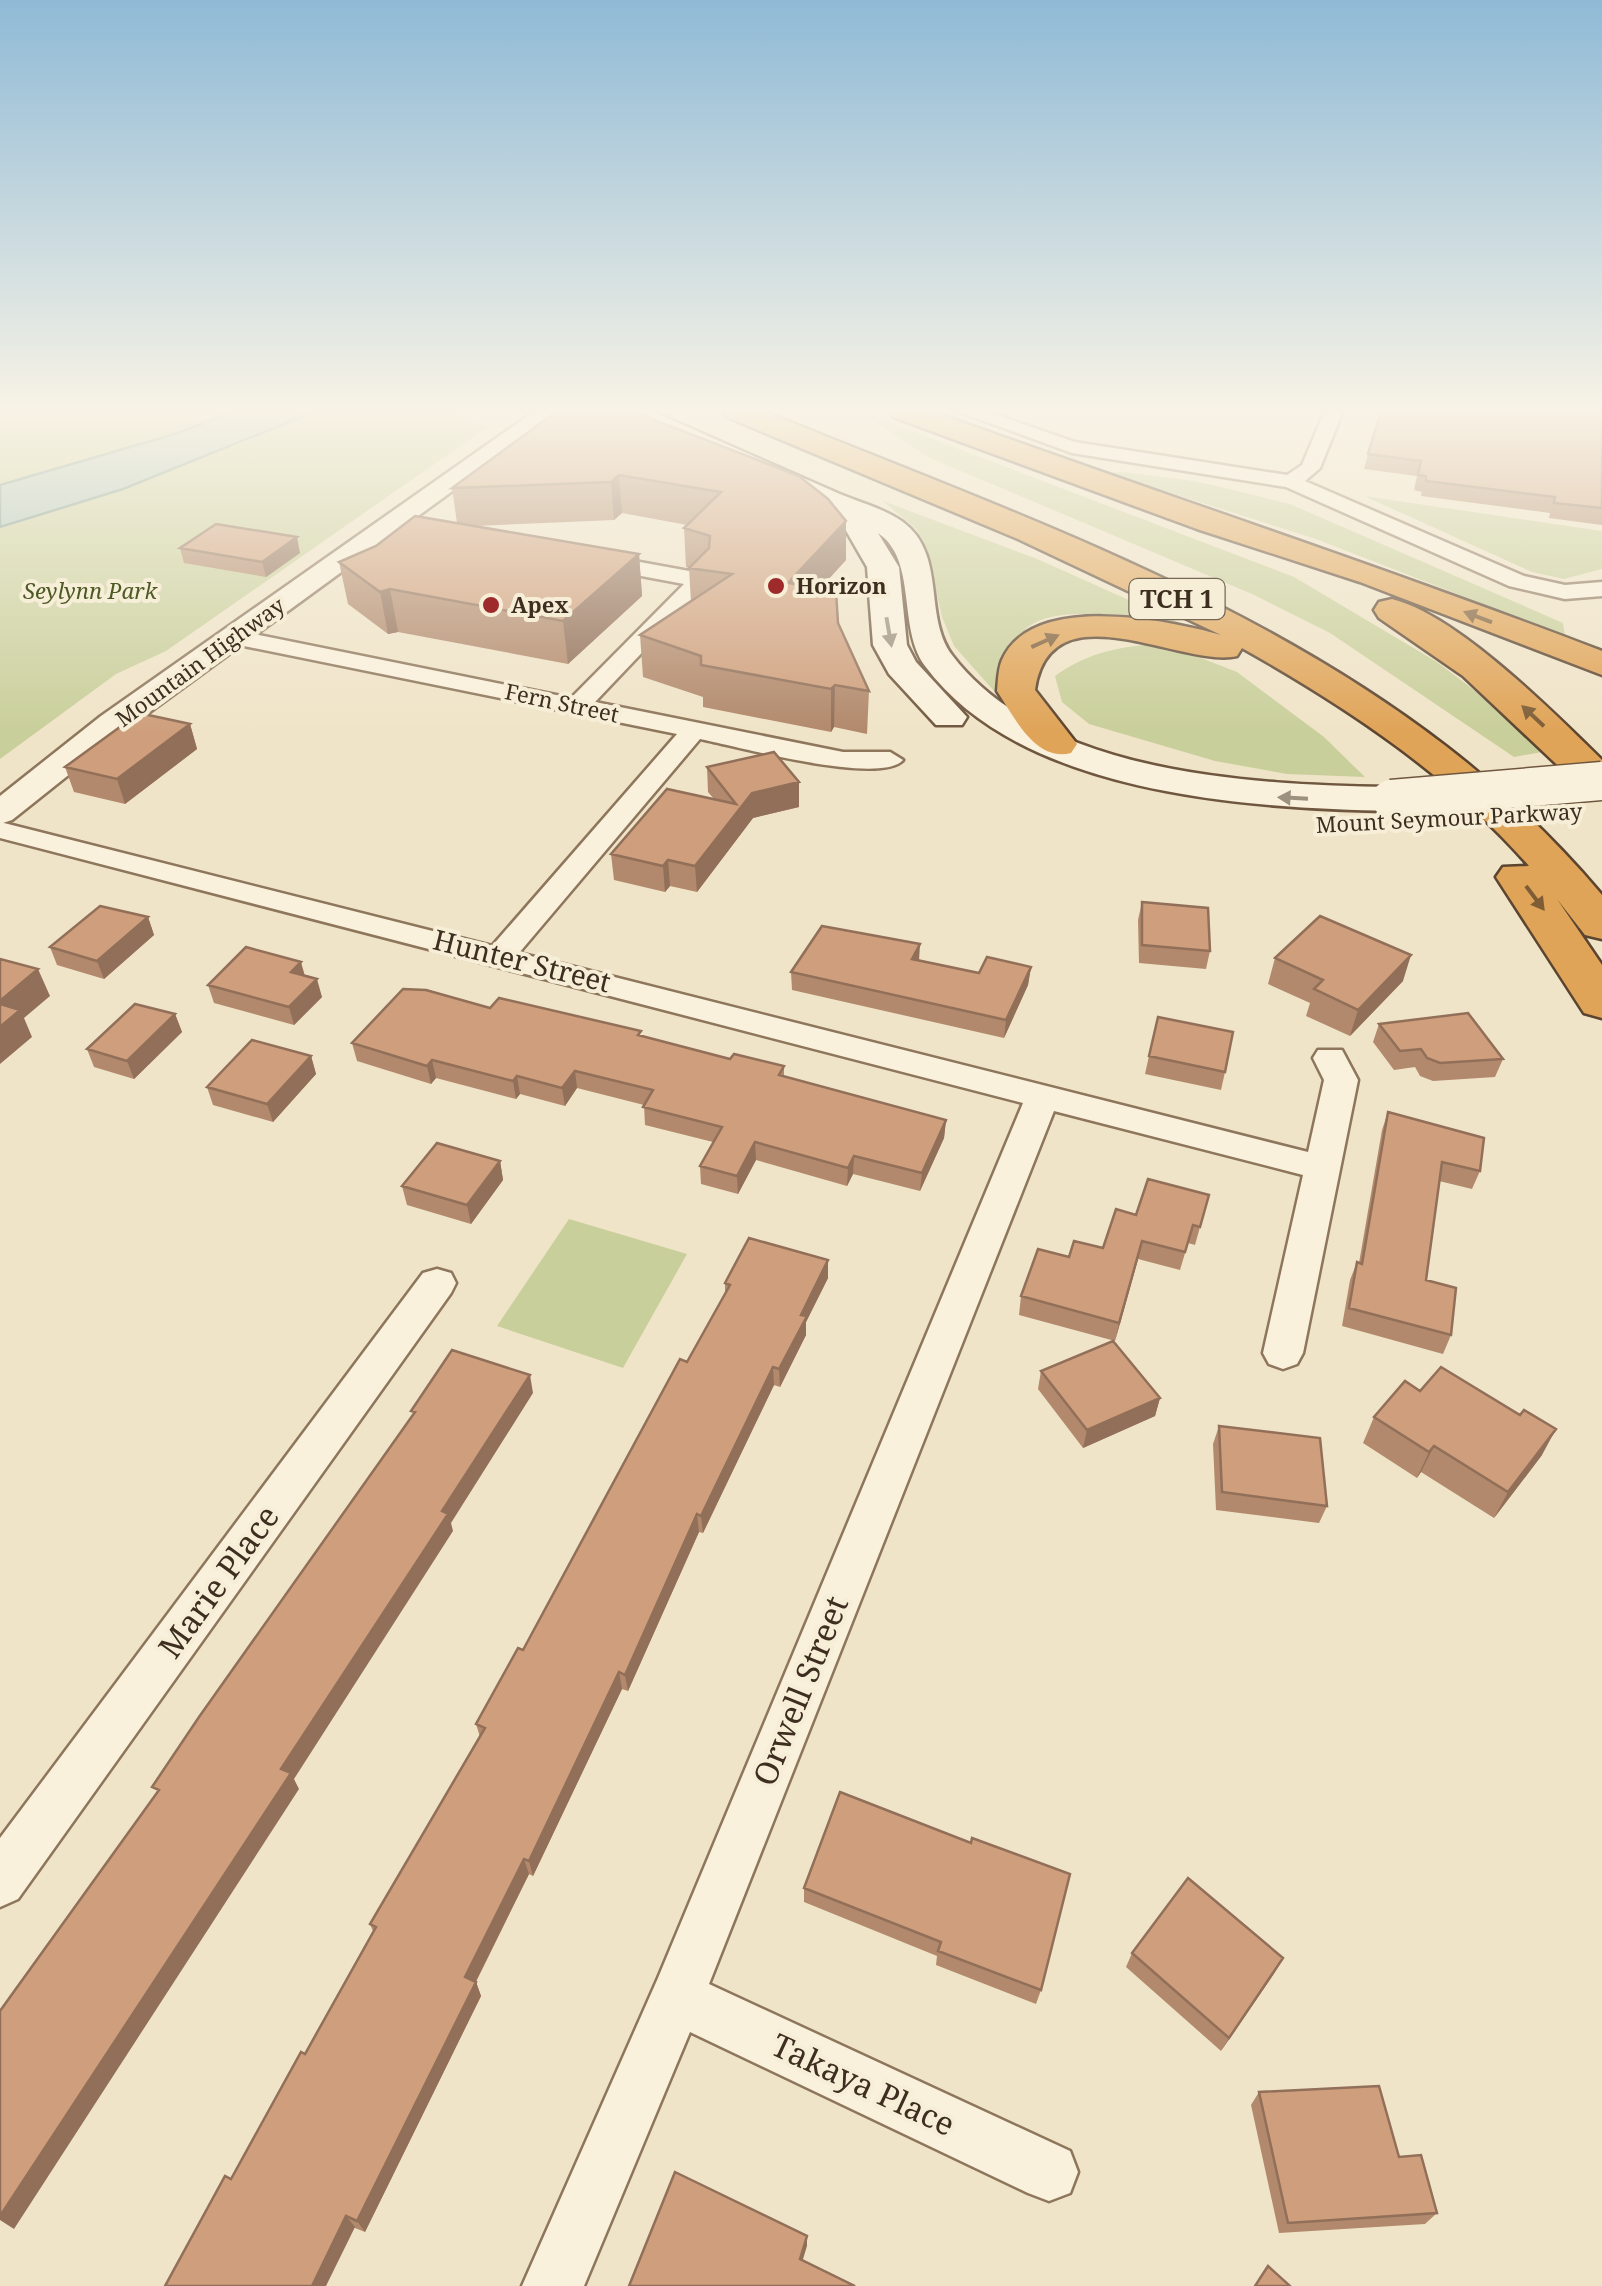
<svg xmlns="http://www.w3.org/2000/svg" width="1602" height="2286" font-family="'Noto Serif',serif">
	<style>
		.green { fill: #c9cf9b }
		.water { fill: #a9c4bc; stroke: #6f938a; stroke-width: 2.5 }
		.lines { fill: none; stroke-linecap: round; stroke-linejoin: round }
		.minor-casing { stroke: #8d765c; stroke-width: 5 }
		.tertiary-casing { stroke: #8d765c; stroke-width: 5 }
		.secondary-casing { stroke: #6f573f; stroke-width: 5 }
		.motorway-casing { stroke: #5b4430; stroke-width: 5 }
		.minor { fill: #faf1dc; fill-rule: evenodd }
		.tertiary { fill: #faf1dc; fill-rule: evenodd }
		.secondary { fill: #faf1dc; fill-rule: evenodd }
		.motorway { fill: #e0a458; fill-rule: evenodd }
		.secondary-bridge-casing { stroke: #6f573f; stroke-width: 41; stroke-linecap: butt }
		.secondary-bridge { stroke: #faf1dc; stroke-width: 38 }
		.wall { fill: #b2896c }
		.shaded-wall { fill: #916f58 }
		.building { fill: #cf9f7d; stroke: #916f58; stroke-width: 2.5 }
		.oneway { fill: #7e5d36 }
		.oneway2 { fill: #9c907e }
		.poi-dot { fill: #9e2a2b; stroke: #f7eed8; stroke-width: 4 }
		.labels { text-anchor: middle; stroke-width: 8; stroke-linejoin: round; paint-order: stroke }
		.far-poi-label { font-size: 22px; font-weight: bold; fill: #3d2e20; stroke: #f7eed8; text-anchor: start }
		.far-park-label { font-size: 22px; font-style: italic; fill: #4d5a26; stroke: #f7eed8 }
		.far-street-label { font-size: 22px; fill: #3d2e20; stroke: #f7eed8 }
		.shield { fill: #f7eed8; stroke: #756857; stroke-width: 2.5 }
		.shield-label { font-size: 25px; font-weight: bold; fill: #3d2e20 }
		.street-label { font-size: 28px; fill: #3d2e20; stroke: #f7eed8 }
		.near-street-label { font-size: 32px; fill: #3d2e20; stroke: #f7eed8 }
	</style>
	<rect width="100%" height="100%" fill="#f0e4c8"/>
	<path class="green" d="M0,411h233l-55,22 -178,52z
		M316,411h130l43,15 -323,225 -50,23 -116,85v-232l123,-38z
		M860,411l434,166 143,85 116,88 -39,7 -184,-124 -78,-39 -324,-137z
		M1124,472l76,10 90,22 273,119 2,13 -249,-97 -208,-66z
		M1364,496l238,35v38l-38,10 -32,-7z
		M883,501l152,57 163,73c-38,-9 -145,-33 -174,0 -19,21 -13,43 -29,61l-41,-46 -12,-29 -15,-65 -12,-24z
		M1165,644l72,28 87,65 41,40 -78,-3 -72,-13 -126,-37 -27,-22 -7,-26c33,-24 69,-31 110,-32z
		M569,1219l118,35 -64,114 -126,-42z"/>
	<path class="water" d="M233,411h83l-193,78 -123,38v-42l178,-52z"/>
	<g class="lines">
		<defs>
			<path id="minor" d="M957,411h28l90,31 212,33 15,-10 23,-54h18l-23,57 -15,13 219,95 41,9 37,-3v14l-37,3 -56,-13 -223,-99 -214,-34z
				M596,554l104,19 11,7 -116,122 248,50h47l13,8c-23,26 -167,-14 -203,-21l-181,214 789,199 16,-72 -11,-22 5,-8h24l16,30 -55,273 -6,11 -14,5 -14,-5 -6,-11 40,-178 -249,-64 -345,873 361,167 8,21 -8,21 -21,8 -21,-8 -338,-161 -106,254h-62l136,-308 365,-875 -1023,-265v-16l492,124 185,-212 -443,-90 -12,-7 12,-7 337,68 113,-114 -96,-18v-10z
				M437,1269l14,4 5,10 -5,10 -433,606 -18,8v-69l423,-565z"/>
			<path id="tertiary" d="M535,411h27l-437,319 -113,90 -12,4v-28l101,-80z"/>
			<path id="secondary" d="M616,411h36c60,27 121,54 181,80 21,10 51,17 70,31 44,33 20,94 49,133 91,120 302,130 439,132l14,4 5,8 -5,8 -14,4c-147,-3 -371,-17 -466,-145 -28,-38 -7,-106 -47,-133l21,34 8,78 9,17 51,55 -5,8h-26l-47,-51 -16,-29 -6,-78 -30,-52z"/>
			<path id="motorway" d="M723,411h40c298,122 626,229 839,484v44l-17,-4 -28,-36 45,66v53l-18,-5 -88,-136 7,-10 26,-1c-80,-91 -182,-159 -287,-218l-5,8c-54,13 -187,-71 -202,34l42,54 -6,9c-36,9 -56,-35 -74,-62 1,-10 1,-22 5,-31 30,-68 165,-40 219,-25l-203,-96 -291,-122z
				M889,411h42c224,81 449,155 671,240v24l-242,-93 -163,-53 -304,-112z
				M1392,599c65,16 162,114 210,161v37l-15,-4 -124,-117 -84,-58 -5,-8 5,-8z"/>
		</defs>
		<use href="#minor" class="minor-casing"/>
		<use href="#tertiary" class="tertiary-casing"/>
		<use href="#secondary" class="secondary-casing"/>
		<use href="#motorway" class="motorway-casing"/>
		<use href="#minor" class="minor"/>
		<use href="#tertiary" class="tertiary"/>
		<use href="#secondary" class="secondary"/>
		<use href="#motorway" class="motorway"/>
		<defs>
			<path id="secondary-bridge" d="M1391,799l211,-18"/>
		</defs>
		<use href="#secondary-bridge" class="secondary-bridge-casing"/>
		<use href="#secondary-bridge" class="secondary-bridge"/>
	</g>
	<path class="wall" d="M557,411l289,110v39l-26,28 18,35 31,68 -2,43 -33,-7 -3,5 -128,-25v-10l-60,-20 -3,-42 51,-33 -2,-34 -3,-1 -2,-39 3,-3 -65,-12 -8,7 -139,6 164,28 3,42 -74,68 -170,-32 -10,2 -40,-30 -9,-42 118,-39 -5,-35z
		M1602,411v114l-53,-7 1,-5 -129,-17 1,-4 -8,-2 3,-14 -53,-7 4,-15z
		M180,548l120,5 -34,24 -82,-14z
		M190,724l7,25 -72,55 -51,-12 -9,-25z
		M707,767l92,15v25l-46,11 -56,74 -27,-6 -5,6 -51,-12 -3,-26 103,-55 -6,-7z
		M1142,902l68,49 -4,18 -67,-6 -1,-43z
		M148,917l6,18 -50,44 -47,-14 -7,-18z
		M1275,958l128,23 -53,55 -44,-20 4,-13 -42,-19z
		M919,961l60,12 52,-6 -3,18 -24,53 -212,-48 -1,-18z
		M305,976l17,21 -28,28 -80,-22 -6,-18z
		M490,1008l151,28 89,23 54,7v10l162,44 -2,18 -24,53 -67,-17 -6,12 -91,-26 -18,34 -37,-10 -1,-18 13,-24 -68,-17 -1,-20 -67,-17 -12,18 -45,-12 -4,5 -80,-21 -5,6 -74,-23 -5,-18z
		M175,1014l7,18 -48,47 -40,-12 -7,-18z
		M1379,1024l124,35 -8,18 -62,4 -13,-5 -5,-9 -21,3 -21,-28z
		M311,1056l5,18 -43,48 -60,-17 -6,-18z
		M1149,1056l76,16 -4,18 -76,-16z
		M1388,1112l92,59 -8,18 -33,-8 -13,99 25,55 -8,19 -101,-28 8,-46 7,-18 2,1 23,-133z
		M500,1161l3,19 -32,44 -64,-19 -5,-19z
		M1209,1195l-14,50 -7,-2 -8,27 -42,-11 -23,82 -96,-26 2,-19 48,-39 34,-9 33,-33z
		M828,1278l-22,44v13l-26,52 -6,-2 -71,148 -4,-1 -71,159 -6,-2 -89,187 -4,-2 -53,108 5,14 -116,236 -134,-53 74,-125 68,-123 -3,-7 110,-187 -4,-13 47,-74 202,-356v-11z
		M1041,1371l119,27 -5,18 -72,32 -45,-59z
		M1420,1391l122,64 -48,63 -73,-46 -4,6 -54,-35 11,-26z
		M1219,1426l108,80 -8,17 -103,-13 -3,-66z
		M840,1792l201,198 -5,14 -100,-39 1,-9 -133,-54v-14z
		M1132,1953l143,19 -54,79 -95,-84z
		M1259,2092l140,65 38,56 -12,11 -146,9 -28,-128z"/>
	<path class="shaded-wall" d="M619,475l3,38 -8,7 -3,-38z
		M846,521v39l-58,64v-41z
		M297,537l3,16 -34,24 -4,-15z
		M639,554l3,42 -74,68 -5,-43z
		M390,589l8,43 -10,2 -8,-42z
		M835,685l-1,42 -3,5v-43z
		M190,724l7,25 -72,55 -8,-25z
		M799,782v25l-46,11 -56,74 -2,-26 57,-73z
		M668,860l2,26 -5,6 -2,-26z
		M148,917l6,18 -50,44 -7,-18z
		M920,944l-1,17 -7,-2z
		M1411,955l-8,26 -53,55 8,-26z
		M301,962l5,18 -15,-8z
		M1031,967l-3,18 -24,53 2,-18z
		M38,969l12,27 -26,22 8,19 -32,27v-63z
		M317,979l5,18 -28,28 -5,-18z
		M175,1014l7,18 -48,47 -7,-18z
		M311,1056l5,18 -43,48 -6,-18z
		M432,1060l4,18 -5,6 -4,-18z
		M575,1071l2,17 -12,18 -3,-18z
		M517,1076l3,18 -4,5 -3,-18z
		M946,1120l-2,18 -24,53 2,-18z
		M755,1142l1,18 -18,34 -1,-18z
		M854,1156l-1,18 -6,12 1,-18z
		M500,1161l3,19 -32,44 -4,-19z
		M1142,1241l-4,18 -23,82 4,-18z
		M828,1260v18l-22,44v13l-26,52 -1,-18 22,-54z
		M773,1367l1,18 -71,148 -2,-17z
		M530,1375l3,18 -82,130 2,8 -159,248 5,10 -285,440 -14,-9v-4l442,-705z
		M1160,1398l-5,18 -72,32 4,-18z
		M1556,1429l-14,26 -48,63 14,-26z
		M1434,1446l-13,26 -4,6 12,-26z
		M697,1514l2,18 -71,159 -3,-16z
		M619,1672l3,17 -89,187 -4,-15z
		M524,1859l5,15 -58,117 -6,-14z
		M1283,1958l-8,14 -54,79 8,-13z
		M476,1982l5,14 -116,236 -8,-11z
		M346,2216l9,11 -29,59h-14z
		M807,2236v10l-7,23v-10z"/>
	<path class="building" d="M557,411h74l168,65 29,23 18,22 -58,62 48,8 2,32 31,68 -34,-6 -4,4 -130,-24v-9l-61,-21 92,-61 -43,-6 20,-20 1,-12 -26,-8 37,-36 -102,-17 -8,7 -159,6z
		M1381,411h221v97l-48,-5 1,-6 -129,-16v-5l-8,-1 3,-14 -53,-7z
		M415,516l224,38 -76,67 -173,-32 -10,3 -41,-30 37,-16z
		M216,524l81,13 -35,25 -82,-14z
		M139,713l51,11 -73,55 -52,-12z
		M774,752l25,30 -47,11 -57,73 -27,-6 -5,6 -52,-12 56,-65 69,15 -29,-37z
		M1142,902l66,6 2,43 -68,-6z
		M100,906l48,11 -51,44 -47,-14z
		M1320,916l91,39 -53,55 -44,-21 9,-9 -48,-22z
		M822,926l98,18 -8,15 67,14 8,-16 44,10 -25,53 -215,-48z
		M246,947l55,15 -10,10 26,7 -28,28 -81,-22z
		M0,959l38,10 -38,32z
		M403,989l23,1 64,18 9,-10 142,33 -3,4 92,24 4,-5 50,12 -5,9 167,45 -24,53 -68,-17 -6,12 -93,-26 -18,34 -37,-10 22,-39 -79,-20 10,-17 -78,-19 -13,17 -45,-12 -4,5 -81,-21 -5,6 -75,-23z
		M0,1004l20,6 -20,17z
		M135,1004l40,10 -48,47 -40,-12z
		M1468,1013l35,46 -63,4 -13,-5 -6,-9 -21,2 -21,-27z
		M1158,1017l75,15 -8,40 -76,-16z
		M252,1040l59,16 -44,48 -60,-17z
		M1388,1112l96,26 -4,33 -38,-9 -16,118 30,8 -5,47 -102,-27 8,-46 5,2z
		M437,1143l63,18 -33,44 -65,-19z
		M1148,1179l61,16 -9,32 -7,-2 -8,27 -43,-11 -23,82 -98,-27 17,-47 31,8 5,-16 29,7 13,-39 20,6z
		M749,1238l79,22 -27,55 6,1 -28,53 -6,-2 -72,149 -4,-2 -72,161 -6,-3 -90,189 -5,-2 -59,118 11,5 -119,239 -11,-5 -34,70h-147l60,-110 6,3 70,-127 4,2 71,-127 -6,-3 115,-196 -9,-4 42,-76 5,2 157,-291 7,3 43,-77 -5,-2z
		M1113,1341l47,57 -73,32 -46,-59z
		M452,1350l78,25 -88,136 6,3 -167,255 10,4 -291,443v-205l159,-221 -7,-3 47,-70 216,-305 -4,-1z
		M1441,1367l79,48 4,-5 32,19 -48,63 -74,-46 -5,6 -55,-35 31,-36 15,10z
		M1219,1426l101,12 7,68 -105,-14z
		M840,1792l131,51 1,-5 98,36 -29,116 -103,-39 3,-9 -137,-54z
		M1188,1878l95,80 -54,80 -97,-85z
		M1379,2086l20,71 22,-2 16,58 -149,10 -29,-131z
		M675,2172l132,64 -7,23 55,27h-226z
		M1268,2266l22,20h-35z"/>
	<defs><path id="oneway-solid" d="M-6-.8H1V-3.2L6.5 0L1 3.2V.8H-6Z" transform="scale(2.5)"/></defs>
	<g class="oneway">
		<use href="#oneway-solid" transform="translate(1478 617) rotate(-159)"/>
		<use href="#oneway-solid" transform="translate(1045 641) rotate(-24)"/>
		<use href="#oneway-solid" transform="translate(1533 716) rotate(-137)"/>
		<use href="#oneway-solid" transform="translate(1535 898) rotate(53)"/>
	</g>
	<g class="oneway2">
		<use href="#oneway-solid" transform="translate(889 632) rotate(80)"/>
		<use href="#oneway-solid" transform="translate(1293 798) rotate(-177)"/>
	</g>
	<linearGradient id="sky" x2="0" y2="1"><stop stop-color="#8fbad6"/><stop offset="0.56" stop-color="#f8f3e6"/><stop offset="1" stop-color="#f8f3e6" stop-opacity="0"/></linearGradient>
	<rect width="1602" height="732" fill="url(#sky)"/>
	<g class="poi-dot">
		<circle cx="776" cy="586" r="10"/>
		<circle cx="491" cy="605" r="10"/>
	</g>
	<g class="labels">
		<g class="far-poi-label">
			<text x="796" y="594">Horizon</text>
			<text x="511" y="613">Apex</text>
		</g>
		<g class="far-park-label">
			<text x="90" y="599">Seylynn Park</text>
		</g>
		<g class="far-street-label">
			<text transform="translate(200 662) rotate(-36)" y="8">Mountain Highway</text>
			<text transform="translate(562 703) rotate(12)" y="8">Fern Street</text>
			<text transform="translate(1449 818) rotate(-3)" y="8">Mount Seymour Parkway</text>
		</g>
		<rect class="shield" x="1129.5" y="579" width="95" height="40" rx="8"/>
		<g class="shield-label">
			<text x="1177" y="608">TCH 1</text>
		</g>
		<g class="street-label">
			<text transform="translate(522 961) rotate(14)" y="10">Hunter Street</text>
		</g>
		<g class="near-street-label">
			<text transform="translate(219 1582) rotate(-54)" y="11">Marie Place</text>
			<text transform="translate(801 1691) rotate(-68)" y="11">Orwell Street</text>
			<text transform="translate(863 2085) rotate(25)" y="11">Takaya Place</text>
		</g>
	</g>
</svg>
